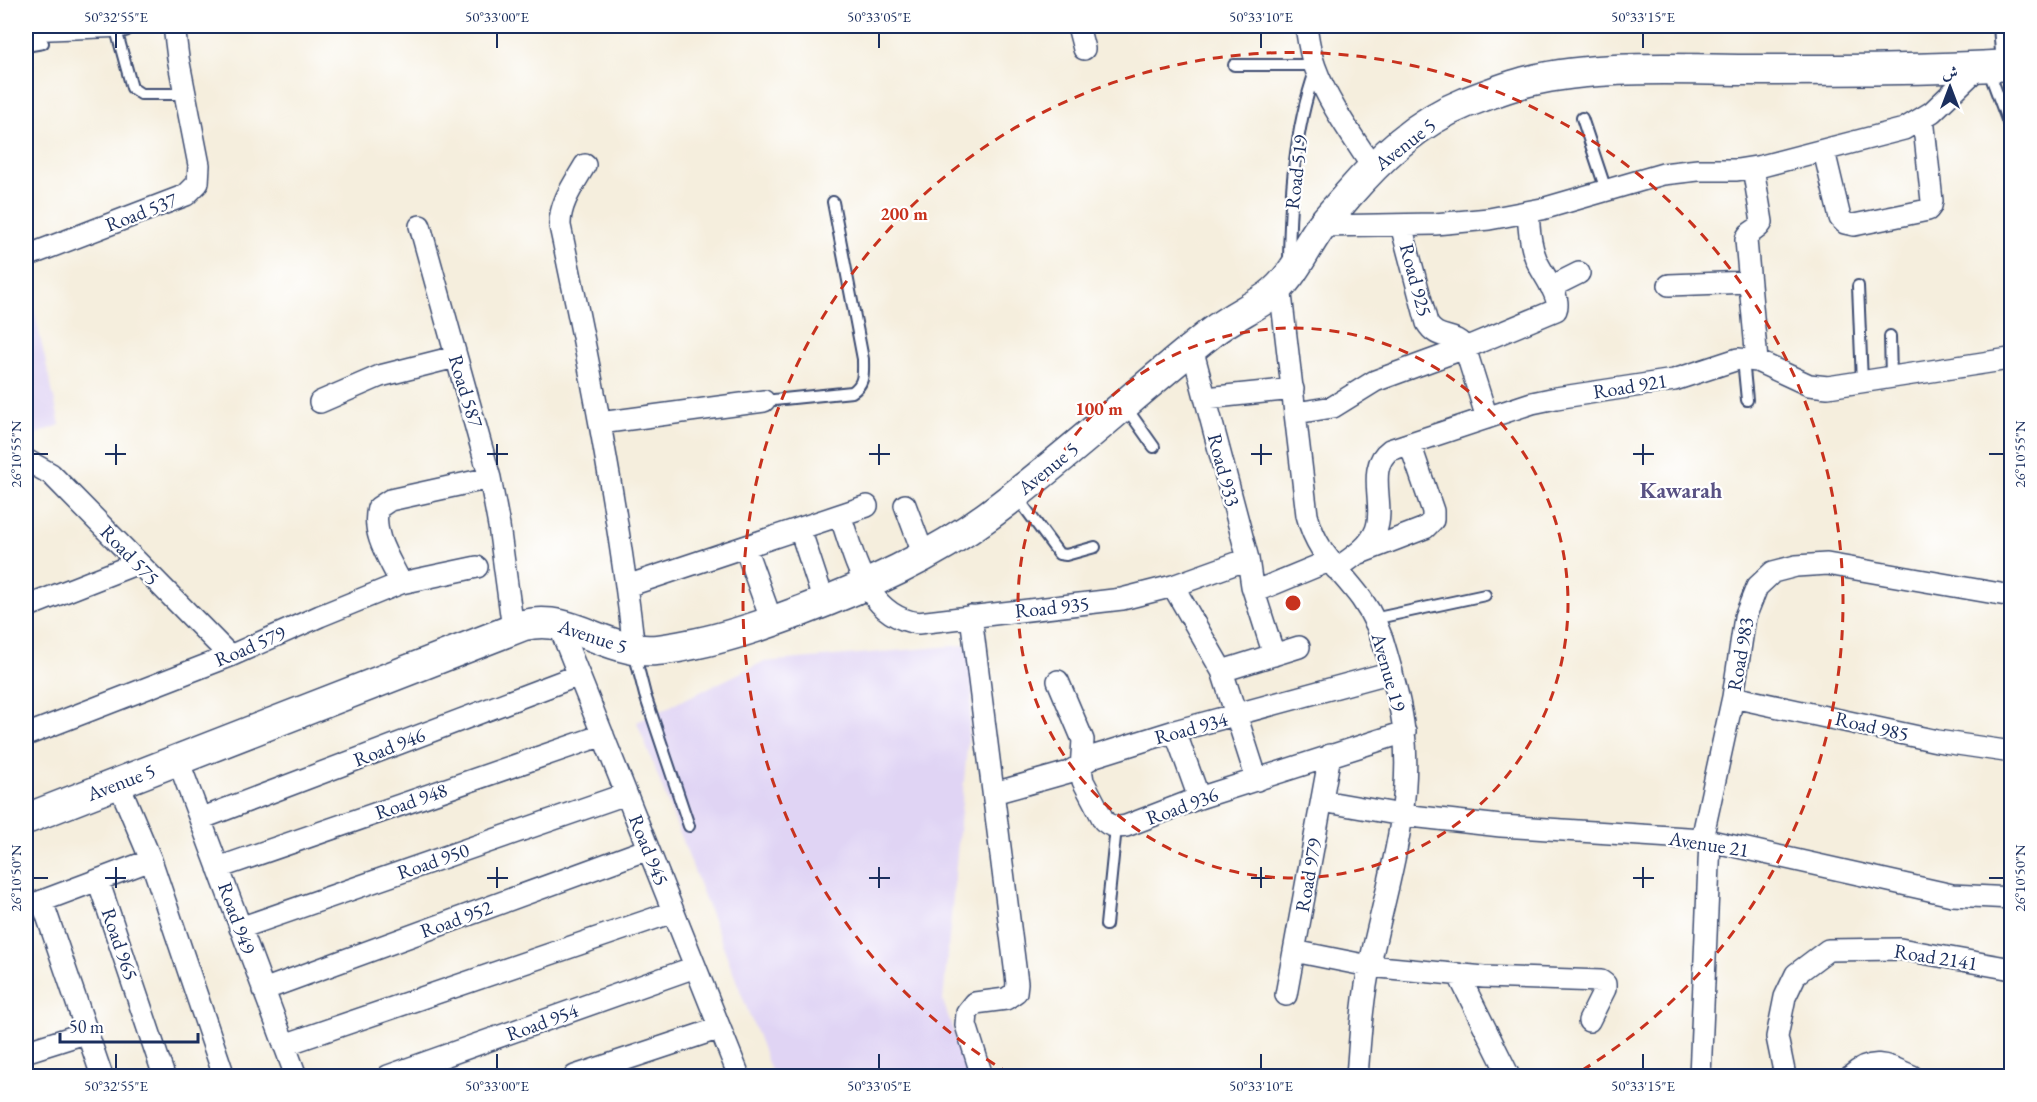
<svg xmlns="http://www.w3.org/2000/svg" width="2037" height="1102" font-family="'EB Garamond',Amiri,serif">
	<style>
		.built { fill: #e0d4f4 }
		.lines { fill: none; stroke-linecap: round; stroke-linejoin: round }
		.lane-casing { stroke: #3c4c71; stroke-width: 14 }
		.street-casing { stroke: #3c4c71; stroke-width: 24 }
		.secondary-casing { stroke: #3c4c71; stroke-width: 33 }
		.lane { stroke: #fff; stroke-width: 10 }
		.street { stroke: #fff; stroke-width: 21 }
		.secondary { stroke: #fff; stroke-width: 30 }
		.ticks { fill: none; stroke: #1b2f5e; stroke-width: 2 }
		.ring { fill: none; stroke: #c8321e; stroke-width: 3; stroke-dasharray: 10 8 }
		.labels { text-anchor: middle; stroke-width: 4.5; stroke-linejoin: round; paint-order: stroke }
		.street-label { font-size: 20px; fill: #1b2f5e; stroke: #fff }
		.quarter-label { font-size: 22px; font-weight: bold; fill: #595284; stroke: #fff }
		.centre { fill: #c8321e; stroke: #fff; stroke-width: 3 }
		.ring-label { font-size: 18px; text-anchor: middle; font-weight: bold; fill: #c8321e; stroke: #fff; stroke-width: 4.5; stroke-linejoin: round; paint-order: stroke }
		.neatline { fill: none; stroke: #1b2f5e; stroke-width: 2 }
		.ticks-label { font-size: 15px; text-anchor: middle; fill: #1b2f5e }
	</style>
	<rect width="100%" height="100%" fill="#fff"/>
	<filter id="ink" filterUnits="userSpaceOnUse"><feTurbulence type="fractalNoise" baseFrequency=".0167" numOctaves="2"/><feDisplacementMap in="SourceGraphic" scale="12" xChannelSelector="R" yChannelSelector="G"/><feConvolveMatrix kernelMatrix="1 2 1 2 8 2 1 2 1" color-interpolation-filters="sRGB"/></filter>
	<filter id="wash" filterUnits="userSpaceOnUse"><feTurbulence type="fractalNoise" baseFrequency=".008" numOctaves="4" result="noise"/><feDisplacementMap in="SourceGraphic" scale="24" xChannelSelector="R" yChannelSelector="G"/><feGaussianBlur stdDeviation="1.35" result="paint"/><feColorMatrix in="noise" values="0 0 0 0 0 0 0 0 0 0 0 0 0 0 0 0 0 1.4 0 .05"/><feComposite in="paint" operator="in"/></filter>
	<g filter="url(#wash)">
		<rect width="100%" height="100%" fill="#f5eedd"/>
		<path class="built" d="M26,275l34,150 -34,13z
			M977,644l-34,357 26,75h-196l-136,-354 126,-60z"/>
	</g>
	<g filter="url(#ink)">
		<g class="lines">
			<defs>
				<path id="lane" d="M115,26l17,62 9,6h43
					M1999,26l3,39
					M26,46l17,-3
					M1234,65h80
					M1988,69l24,64
					M1582,118l24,72
					M1289,260c1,-62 5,-129 26,-188
					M1858,286l4,96
					M1890,336l1,42
					M1743,359l4,41
					M764,401l88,-9c13,-8 11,-19 11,-33l-30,-157
					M1125,406l29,41
					M1017,497l42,57 7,1 29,-8
					M1373,619l112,-24
					M634,652l11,43 44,131
					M1106,925l10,-98"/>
				<path id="street" d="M1078,26l6,23
					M1306,26c2,13 4,28 9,41 13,36 37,68 58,101
					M26,30l98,-4
					M1824,151l16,67 5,5 9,2 74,-15 3,-4 1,-5 -9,-83
					M585,165c-11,19 -26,39 -25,61 30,140 58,281 74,423
					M1753,168l9,54c-3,9 -14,8 -16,18l11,121
					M1401,225l26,98c11,19 27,8 38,25l22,70
					M420,226l70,252 9,48 14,103
					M1321,226l114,-2 54,-5 53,-10 121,-35 35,-4h39l25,-4 142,-37 28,-17 48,-46
					M32,254l154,-59 12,-12 1,-18 -21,-107 -4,-32
					M1669,285l80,-3
					M1280,286l27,229c10,39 31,52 54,83 12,17 21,37 26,57 7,25 14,50 17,76 9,79 -18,156 -34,233 -8,37 -10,75 -13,112
					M1551,287l28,-14
					M1192,348l56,211 4,27 22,69
					M1206,398l87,-9
					M320,402l60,-26 75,-19
					M1296,413l37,-6 42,-26 90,-33 91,-38c6,-14 -15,-37 -20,-51 -6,-15 -7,-31 -8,-47
					M600,423l164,-22
					M26,460l25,14 179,182
					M905,505l19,51
					M840,515c15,43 26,101 78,108l204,-24 51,-13 75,-27
					M800,529l24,73
					M745,547l27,75
					M1360,553l65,-25 8,-8v-9l-23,-67
					M1336,569c15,-11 33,-21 40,-39 10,-25 -11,-62 14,-80l142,-47 24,-5 118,-18 64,-21 19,2 52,24 19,2 181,-28
					M401,583c-11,-23 -30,-49 -23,-75l12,-8 100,-22
					M627,586l240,-80
					M1173,586l49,85 35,109
					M1254,592l75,-31
					M26,607l112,-44
					M971,616l46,367 -1,9 -10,7 -31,4 -8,10 -1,12 16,51
					M558,623l181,453
					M1222,671l77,-24
					M1058,681l25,59 -2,29 2,12 21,40c7,6 13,7 22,5l73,-28 206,-66
					M1733,697l204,44 75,11
					M1175,731l24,67
					M26,735l204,-79 90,-40 81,-33 76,-16
					M178,760l118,316
					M118,782l33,78 73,216
					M994,793l75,-21 26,-16 80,-25 217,-59
					M1322,801l80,14 99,11 201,13 250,56 60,3
					M200,819l379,-144
					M1702,839l31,-142 12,-80 12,-30 16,-15 23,-6 31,-2 185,32
					M218,868l385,-133
					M98,880l66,196
					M42,901l60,175
					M26,907l125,-47
					M240,928l386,-134
					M1294,951l75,15 115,11 117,4 4,3v5l-16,32
					M1458,974l51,102
					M263,990l385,-141
					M1286,995l44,-240
					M284,1045l389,-133
					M31,1050l57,-18
					M388,1076l307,-109
					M575,1076l145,-48
					M1700,1076l10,-235
					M1785,1076l-8,-39 8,-40 11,-23 32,-24 72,-1 112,20
					M1851,1076c22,-20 38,-10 61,0"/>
				<path id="secondary" d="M26,819l498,-194c42,-9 66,15 105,23 19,5 39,1 59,-3 39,-7 76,-20 113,-34 66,-25 131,-54 188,-96 77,-57 147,-123 223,-183 18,-14 38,-23 57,-36 23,-17 34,-44 50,-67 9,-12 19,-22 28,-33 33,-38 70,-74 118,-93 21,-8 43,-17 64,-22 73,-17 154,-11 228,-11 85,0 170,0 255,-5"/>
			</defs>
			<use href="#lane" class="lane-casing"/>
			<use href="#street" class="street-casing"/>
			<use href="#secondary" class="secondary-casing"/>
			<use href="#lane" class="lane"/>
			<use href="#street" class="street"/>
			<use href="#secondary" class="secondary"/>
		</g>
	</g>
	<path class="ticks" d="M116,33v15M497,33v15M879,33v15M1261,33v15M1643,33v15M116,444v21M497,444v21M879,444v21M1261,444v21M1643,444v21M33,454h15M105,454h21M487,454h21M869,454h21M1251,454h21M1633,454h21M1989,454h15M116,867v21M497,867v21M879,867v21M1261,867v21M1643,867v21M33,878h15M105,878h21M487,878h21M869,878h21M1251,878h21M1633,878h21M1989,878h15M116,1054v15M497,1054v15M879,1054v15M1261,1054v15M1643,1054v15"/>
	<g class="ring">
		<circle cx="1293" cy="603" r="275"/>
		<path d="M1010 1074A550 550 0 1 1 1576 1074"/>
	</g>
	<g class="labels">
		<g class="street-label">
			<text transform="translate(1405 144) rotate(-38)" y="7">Avenue 5</text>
			<text transform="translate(1296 172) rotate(-83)" y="7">Road 519</text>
			<text transform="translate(141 212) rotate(-21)" y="7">Road 537</text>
			<text transform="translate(1416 280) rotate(75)" y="7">Road 925</text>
			<text transform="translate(1630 386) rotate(-9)" y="7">Road 921</text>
			<text transform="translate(466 391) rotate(73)" y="7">Road 587</text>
			<text transform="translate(1048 468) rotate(-39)" y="7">Avenue 5</text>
			<text transform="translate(1224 470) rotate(75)" y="7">Road 933</text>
			<text transform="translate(130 555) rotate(46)" y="7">Road 575</text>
			<text transform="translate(1052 607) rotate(-6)" y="7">Road 935</text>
			<text transform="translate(593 636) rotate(18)" y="7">Avenue 5</text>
			<text transform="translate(250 646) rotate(-23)" y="7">Road 579</text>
			<text transform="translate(1740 654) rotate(-80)" y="7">Road 983</text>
			<text transform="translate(1389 672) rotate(74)" y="7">Avenue 19</text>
			<text transform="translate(1872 726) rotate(13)" y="7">Road 985</text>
			<text transform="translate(1191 728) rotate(-15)" y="7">Road 934</text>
			<text transform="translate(389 747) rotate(-21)" y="7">Road 946</text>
			<text transform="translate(121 782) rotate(-21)" y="7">Avenue 5</text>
			<text transform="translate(411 801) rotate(-19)" y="7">Road 948</text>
			<text transform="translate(1182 806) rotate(-20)" y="7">Road 936</text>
			<text transform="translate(1709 844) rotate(9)" y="7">Avenue 21</text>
			<text transform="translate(649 850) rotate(68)" y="7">Road 945</text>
			<text transform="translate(433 861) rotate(-19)" y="7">Road 950</text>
			<text transform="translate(1308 875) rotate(-80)" y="7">Road 979</text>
			<text transform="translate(237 918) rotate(70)" y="7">Road 949</text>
			<text transform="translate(456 919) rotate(-20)" y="7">Road 952</text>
			<text transform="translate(120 944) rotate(71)" y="7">Road 965</text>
			<text transform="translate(1936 957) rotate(9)" y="7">Road 2141</text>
			<text transform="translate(542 1022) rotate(-20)" y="7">Road 954</text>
		</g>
		<g class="quarter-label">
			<text x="1681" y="498">Kawarah</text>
		</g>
	</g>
	<circle cx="1293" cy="603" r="9" class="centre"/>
	<g class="ring-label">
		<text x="904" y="220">200 m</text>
		<text x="1099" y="415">100 m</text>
	</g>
	<rect width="2037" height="1102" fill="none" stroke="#fff" stroke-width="66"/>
	<g transform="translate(1950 87)" stroke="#ffffff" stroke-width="4.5" paint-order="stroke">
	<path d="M0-4.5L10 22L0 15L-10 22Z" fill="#1b2f5e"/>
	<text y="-9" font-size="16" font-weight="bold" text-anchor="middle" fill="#1b2f5e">ش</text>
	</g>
	<path d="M60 1033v9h138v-9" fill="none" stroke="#1b2f5e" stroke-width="3"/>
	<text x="69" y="1033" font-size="18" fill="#1b2f5e" stroke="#ffffff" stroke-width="4.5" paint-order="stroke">50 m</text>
	<rect x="33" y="33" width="1971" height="1036" class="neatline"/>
	<g class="ticks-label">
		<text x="116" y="22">50°32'55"E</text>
		<text x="497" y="22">50°33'00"E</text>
		<text x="879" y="22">50°33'05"E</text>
		<text x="1261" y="22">50°33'10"E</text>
		<text x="1643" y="22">50°33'15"E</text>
		<text transform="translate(16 454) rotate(-90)" y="5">26°10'55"N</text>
		<text transform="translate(2020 454) rotate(-90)" y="5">26°10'55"N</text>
		<text transform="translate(16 878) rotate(-90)" y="5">26°10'50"N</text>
		<text transform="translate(2020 878) rotate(-90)" y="5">26°10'50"N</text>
		<text x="116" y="1091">50°32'55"E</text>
		<text x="497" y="1091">50°33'00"E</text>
		<text x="879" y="1091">50°33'05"E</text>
		<text x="1261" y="1091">50°33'10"E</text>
		<text x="1643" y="1091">50°33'15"E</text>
	</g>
</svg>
